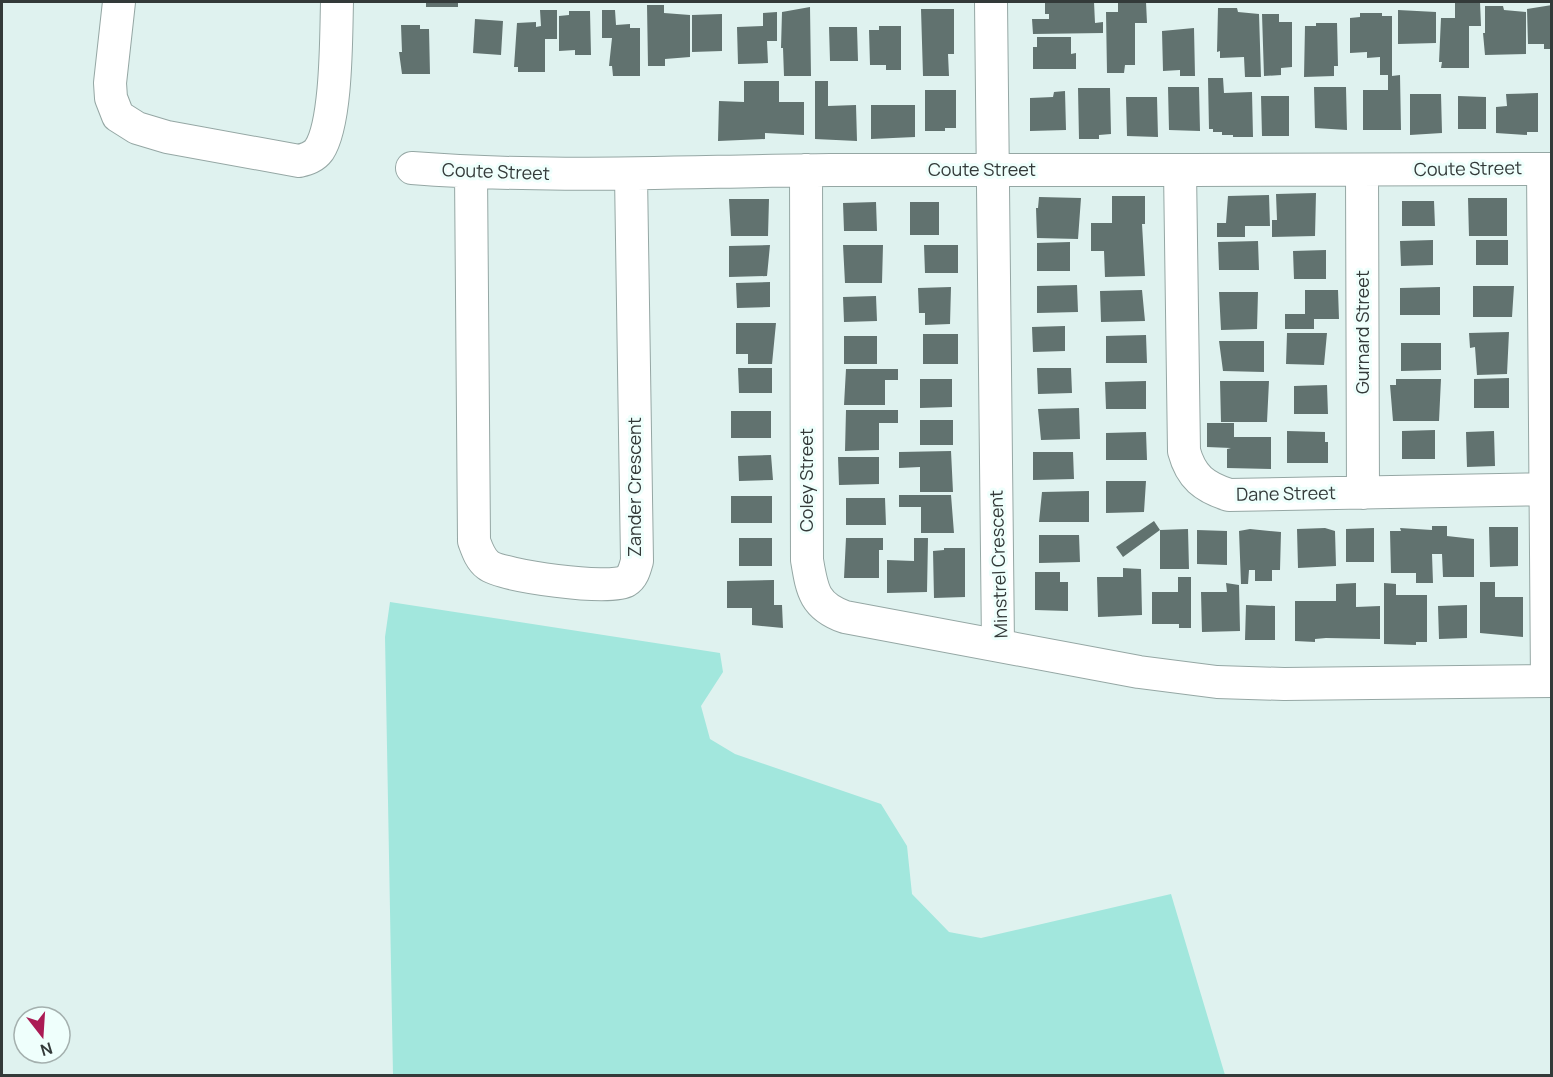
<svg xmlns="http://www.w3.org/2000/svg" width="1553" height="1077" font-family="Manrope,sans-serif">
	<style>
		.green { fill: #a2e7dd }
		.building { fill: #61726f }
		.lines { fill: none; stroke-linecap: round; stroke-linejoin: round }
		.minor-casing { stroke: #95a7a4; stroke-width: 34 }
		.minor { stroke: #fff; stroke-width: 32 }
		.labels { text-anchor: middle; stroke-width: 6; stroke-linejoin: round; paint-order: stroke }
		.street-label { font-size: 18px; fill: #333a39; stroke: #effffc }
	</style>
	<rect width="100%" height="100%" fill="#dff2ef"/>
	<path class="green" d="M390,602l330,51 3,19 -22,34 9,33 25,15 146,50 26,42 5,48 37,38 32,6 190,-44 54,181h-832l-8,-438z"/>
	<path class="building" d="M426,2h32v5h-32z
		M1045,2h49l1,21 8,-1v11l-70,1 -1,-15h17v-5h-4z
		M1118,2h28l1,21h-12v42h-10l-1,8h-17l-1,-61h12z
		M1455,2h25l1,24h-12v42h-28l1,-6h-3l2,-44h14z
		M647,5h17v8l26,2v42l-25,2v7h-17z
		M1552,5v44h-8v-5h-16l-1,-35z
		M1485,6h18l1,4 22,2v42l-41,1 -2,-22h2z
		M810,7l1,69h-27l-1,-28h-2l1,-36z
		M1218,8h19l1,4 21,2 2,63h-16l-1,-20 -24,1v-7l-3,1z
		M921,9h33v45h-6l1,22h-26z
		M540,10h17v29h-12v33h-27v-5h-4l3,-44 19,-1v5l5,-1z
		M602,10h13l1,15 14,-1v4h10v48h-27l-1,-10h-3l3,-28h-10z
		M1398,10l38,2v31l-38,1z
		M569,11h21l1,44h-16v-5l-16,1v-35l10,-1z
		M777,12v29h-10l1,22 -30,1 -1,-37 26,-1v-13z
		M1360,13h22v3h10v60l8,-1 1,55h-38v-40h25v-15h-8v-18l-13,1v-6l-17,1v-35l10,-1z
		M722,14v37l-30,1v-37z
		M1262,14h17v8h13v45l-11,1v7l-17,1z
		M475,19l28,2 -2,34 -28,-2z
		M1316,23h21l1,43h-4v10l-30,1 1,-51h11z
		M401,25h19v4h9l1,45h-28l-3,-22h3z
		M879,26h22v44h-15v-5h-16l-1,-35h10z
		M829,27h28l1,34h-28z
		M1194,28l1,48h-15v-6l-17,1 -1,-40z
		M1037,37h34v17l5,-1v16h-43v-22h4z
		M1208,78h15l1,15 28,-1 1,45h-20v-2h-11v-3h-9v-3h-4z
		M744,81h35v21h25v33l-39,-2v6l-47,2 1,-40 25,1z
		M815,81h13v25l28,-1 1,36 -42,-2z
		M1168,87h31l1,44 -31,-1z
		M1314,87h32l1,43 -32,-2z
		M1078,88h32l1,46 -12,1v4h-20z
		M925,90h31v38h-11v3h-20z
		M1065,91l1,39 -36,1v-33l23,-1 1,-5z
		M1538,93v39h-11v3l-31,-2v-26l11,-1 -1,-12z
		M1410,94h31l1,39 -32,2z
		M1261,96h28v40h-27z
		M1458,96l28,1v32h-28z
		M1126,97h31l1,40 -31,-1z
		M871,105h44v32l-44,2z
		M1316,193l-1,43 -43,1v-17h5l-1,-26z
		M1269,195l1,31h-25v11h-28v-14h9l2,-27z
		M1112,196h33v28h-3l3,52 -40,1 -1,-26h-13v-28h21z
		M1039,197l42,1 -3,41 -41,-1 -1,-30h2z
		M1468,198h39v38h-38z
		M729,199h40l-1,37h-37z
		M1402,201h32l1,25h-33z
		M876,202l1,29h-33l-1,-28z
		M910,202h29v33h-29z
		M1433,240v25l-32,1 -1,-25z
		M1476,240h32v25h-32z
		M1258,241l1,29h-40l-1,-28z
		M1070,242v29h-33v-28z
		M770,245l-3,31 -38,1v-31z
		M843,245h40l-1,38h-37z
		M924,245h34v28h-33z
		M1326,250v29h-32l-1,-28z
		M770,282v25l-33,1 -1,-25z
		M1077,285l1,27 -41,1v-27z
		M1473,286h41l-2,31h-39z
		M951,287l-1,37 -25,1v-12h-6l-1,-25z
		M1440,287v28h-40v-27z
		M1142,290l3,31 -44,1 -1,-31z
		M1305,290h33l1,29h-25v10h-29v-15h20z
		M1219,292h39l-1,37 -36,1z
		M876,296l1,25 -33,1 -1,-25z
		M736,323h40l-4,41h-24v-10h-12z
		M1065,326v25l-32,1 -1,-25z
		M1509,332l-2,42 -30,1 -2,-28 -5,1 -1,-15z
		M1287,333h40l-3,32 -38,-1z
		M923,334h35v30h-35z
		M1146,335l1,28h-41v-27z
		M844,336h33v28h-33z
		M1219,341h45v31l-41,-1z
		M1401,343h40v27l-40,1z
		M738,368h34v25h-33z
		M1037,368h34l1,25 -34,1z
		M846,369h52v11h-13v25h-41z
		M1509,378v30h-35v-29z
		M920,379h32v28l-32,1z
		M1396,379h45l-2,42h-46l-3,-36h6z
		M1146,381v28h-40l-1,-27z
		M1220,381h49l-2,41h-46z
		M1327,385l1,29h-34v-28z
		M1079,408l1,31 -39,1 -3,-31z
		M846,410h52v13h-19v27l-34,1z
		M731,411h40v27h-40z
		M920,420h33v25h-33z
		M1207,423h27v14h37v32l-44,-1v-19l4,-1 -24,-1z
		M1435,430v29h-33v-28z
		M1287,431l38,1v10h3v21h-41z
		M1494,431l1,35 -28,1 -1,-35z
		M1146,432l1,28h-41v-27z
		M951,451l2,41h-33v-25l-21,1v-16z
		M1033,452h40l1,27 -41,1z
		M771,455l2,25 -34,1 -1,-25z
		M838,457h41v27l-40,1z
		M1106,481h40l-2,31 -38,1z
		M1089,491v31h-50l3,-30z
		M899,495h52l3,38h-33v-26h-22z
		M731,496h41v27h-41z
		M846,498h39l1,27h-40z
		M1154,521l6,9 28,-1 1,40h-29v-39l-37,27 -7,-10z
		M1432,526h15v10l27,3v38h-31l-1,-23h-10l1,29h-17v-10h-25l-1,-42h11l-1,-3 32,2z
		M1489,527h29v39l-28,1z
		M1325,528l10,3 1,35 -38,2 -1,-39z
		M1374,528v34h-28v-33z
		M1250,529l31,3 -1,38h-8v11h-17v-11h-6l-1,14h-7l-2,-53z
		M1197,530l30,1v34l-30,-1z
		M1039,535h40l1,27 -41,1z
		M739,538h33v28h-33z
		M846,538h37v12h-4v28h-35z
		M914,538h14l-1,54 -40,1v-33l27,1z
		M944,548h21v49l-31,1 -1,-47 11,-1z
		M1123,568l18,1 1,46 -44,2 -1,-40h26z
		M1035,572h25v10h8v29l-33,-1z
		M1178,577h13v51h-12v-4h-27v-32h26z
		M774,580v25h8l1,23 -31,-3v-17h-25v-27z
		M1480,582h15v15h28v40l-43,-4z
		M1226,583l13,2 1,46 -38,1 -1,-40h26z
		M1356,583v24l24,-1v33l-54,-1 -11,1v3l-20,-1v-40h41v-17z
		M1384,583l12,1v11h31v47h-11v3l-32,-1z
		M1246,605l29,1v34h-30z
		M1467,605v33l-28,1 -1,-33z"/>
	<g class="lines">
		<defs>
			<path id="minor" d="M119,2l-9,81 1,15 7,18 19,12 30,9 132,24c8,-2 15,-4 20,-11 18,-27 17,-114 18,-148
				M991,2l7,643
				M412,168c140,11 279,3 418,2 241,0 481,0 722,-1
				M1543,169l4,512
				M806,170l1,390c5,30 7,46 38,57l294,55 78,10 67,2 268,-3
				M1180,170l4,281c7,26 20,36 45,44l318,-6
				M1362,171l1,322
				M471,172l3,369c3,8 6,18 14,24 14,11 123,26 138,16 7,-4 9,-13 11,-20l-6,-386"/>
		</defs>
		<use href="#minor" class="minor-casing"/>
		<use href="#minor" class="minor"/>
	</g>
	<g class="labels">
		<g class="street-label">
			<text transform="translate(1468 169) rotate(-1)" y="6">Coute Street</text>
			<text x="982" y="176">Coute Street</text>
			<text transform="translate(496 172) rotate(2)" y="6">Coute Street</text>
			<text transform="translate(1363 332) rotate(-90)" y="6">Gurnard Street</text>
			<text transform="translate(807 480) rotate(-90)" y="6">Coley Street</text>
			<text transform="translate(635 487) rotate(-90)" y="6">Zander Crescent</text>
			<text transform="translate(1286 494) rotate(-1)" y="6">Dane Street</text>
			<text transform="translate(999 564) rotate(-92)" y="6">Minstrel Crescent</text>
		</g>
	</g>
	<rect width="1553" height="1077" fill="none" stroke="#333a39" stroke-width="6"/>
	<g transform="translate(42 1035) rotate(163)"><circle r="28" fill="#effffc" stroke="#a4b0ae" stroke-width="1.5"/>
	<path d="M0-4.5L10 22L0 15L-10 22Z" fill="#ab1b54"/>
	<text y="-9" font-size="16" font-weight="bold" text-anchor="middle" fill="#333a39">N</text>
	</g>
</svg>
